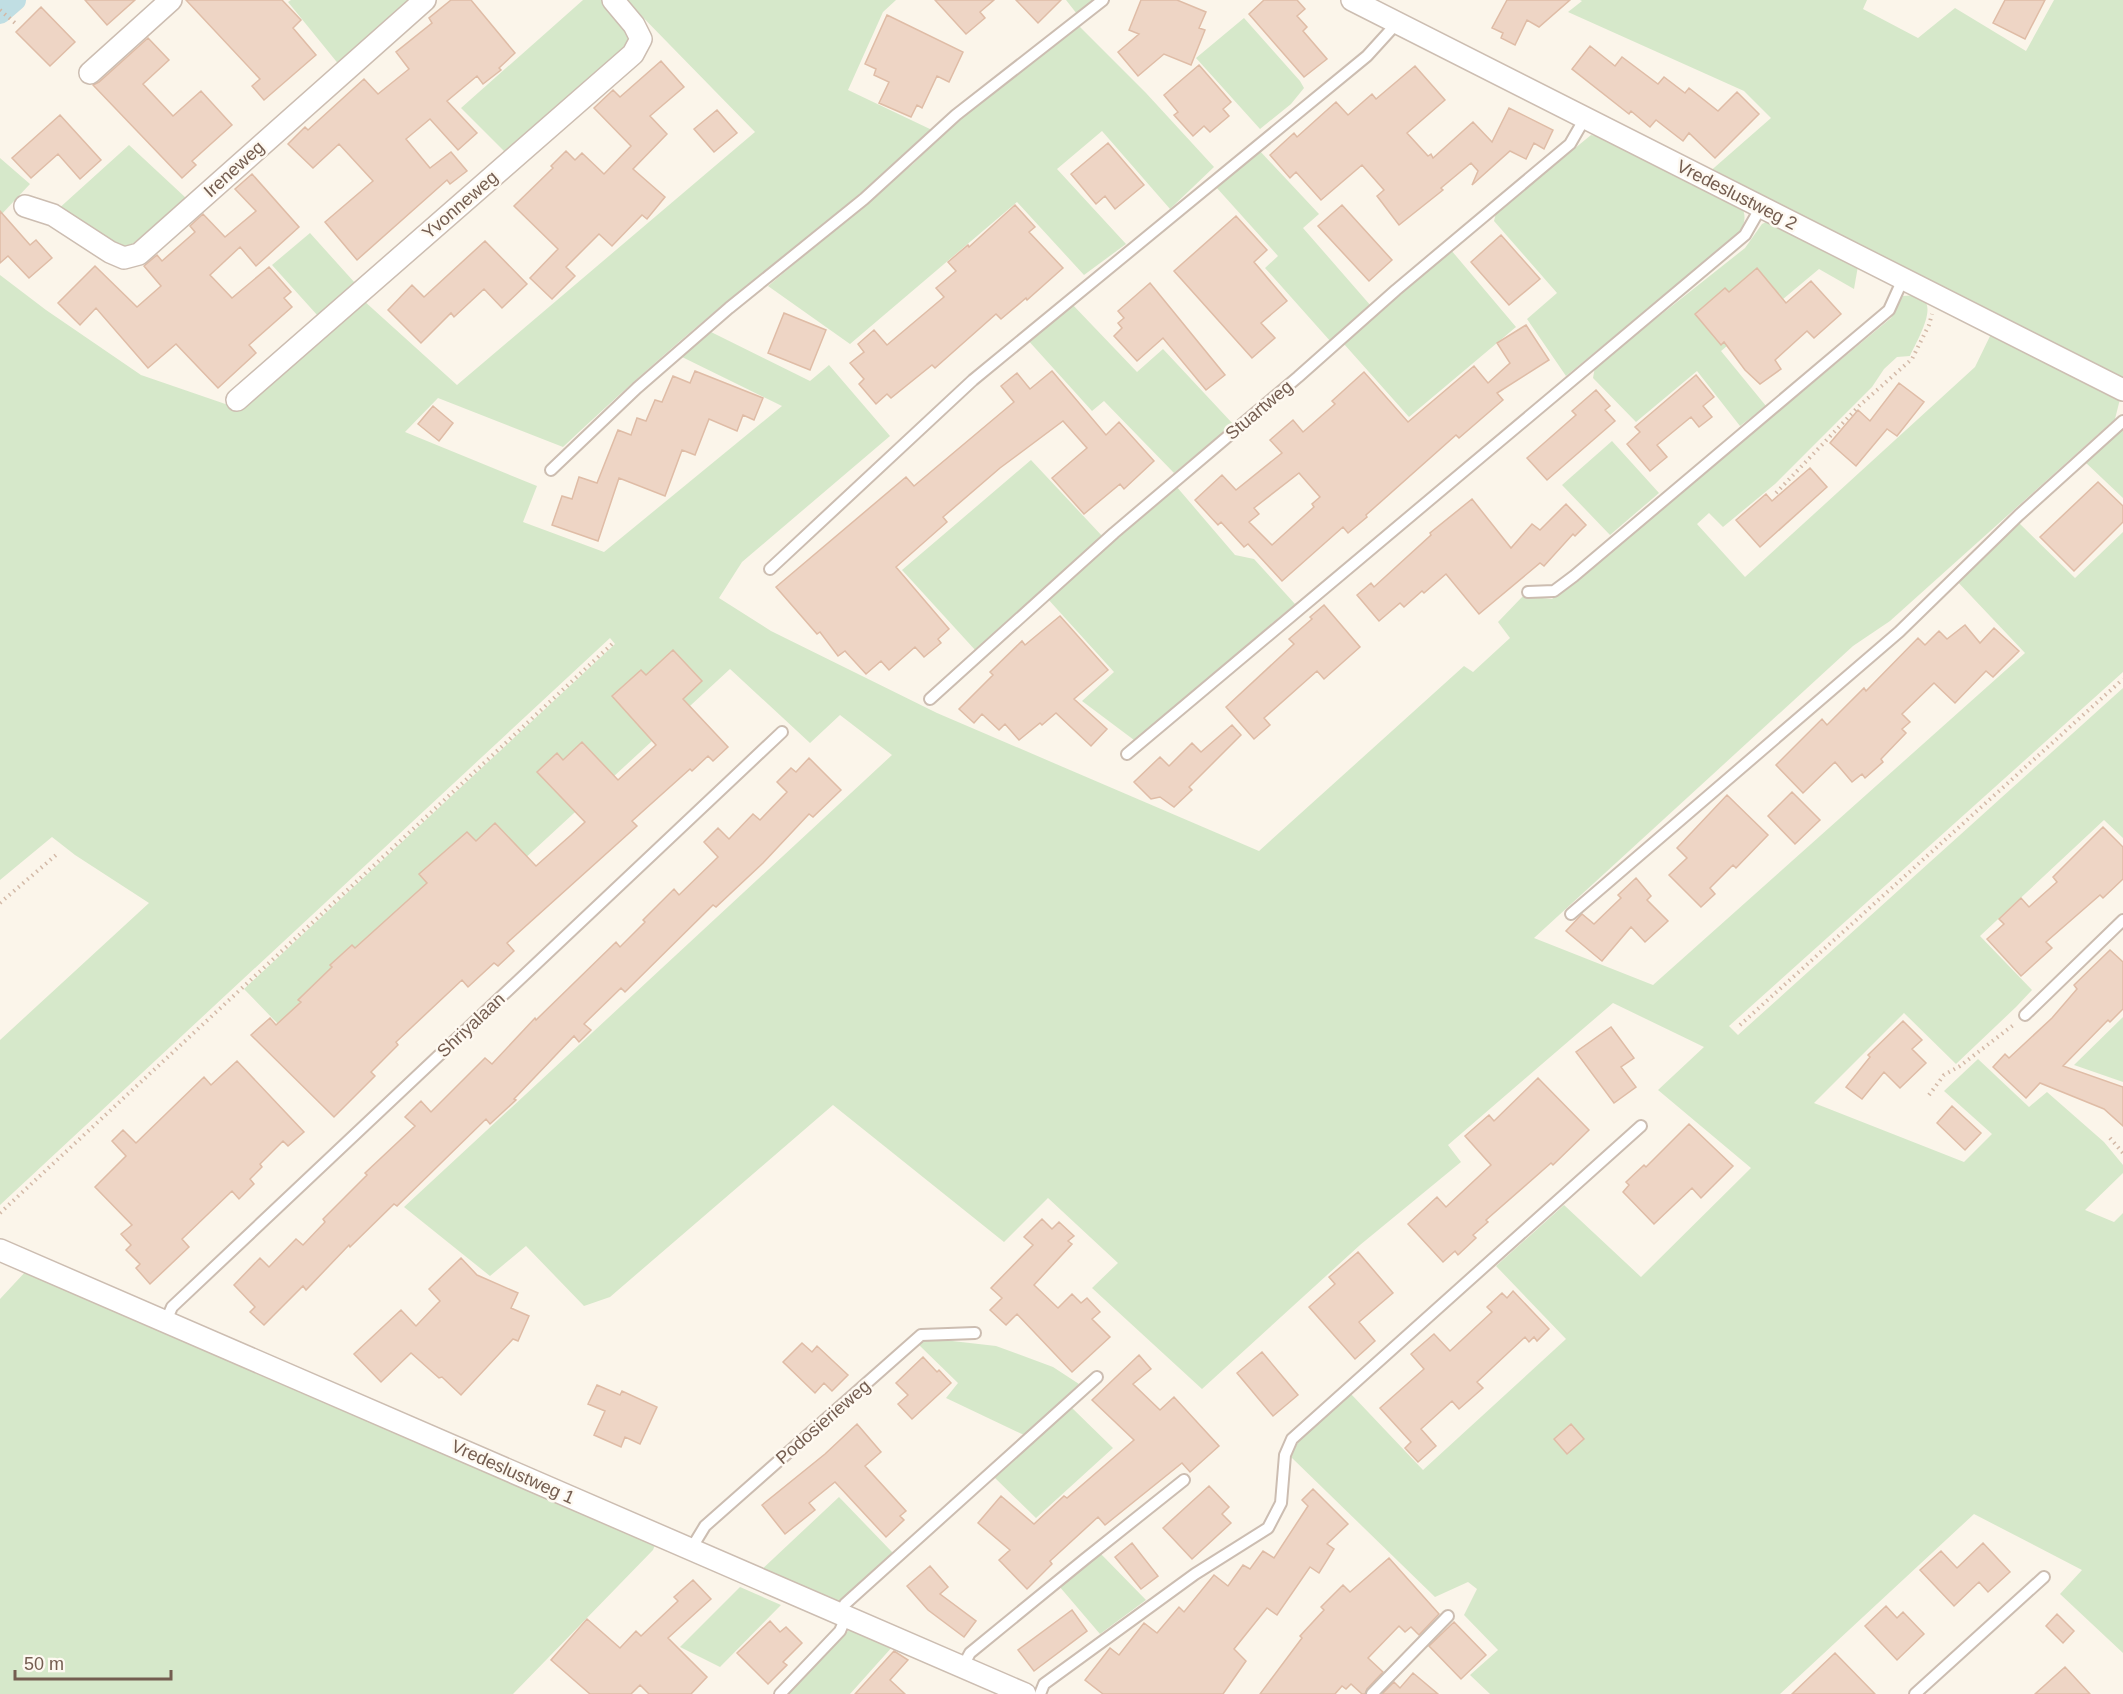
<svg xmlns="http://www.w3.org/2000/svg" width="2123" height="1694" font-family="Arial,sans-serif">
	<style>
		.green { fill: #d6e8ca }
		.water { fill: #c0dee3; stroke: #a7cdd4; stroke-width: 1.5 }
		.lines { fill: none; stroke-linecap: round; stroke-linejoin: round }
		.canal { stroke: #c0dee3; stroke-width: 22 }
		.building { fill: #eed5c5; stroke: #dfbca6; stroke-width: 1.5; fill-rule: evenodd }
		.service-casing { stroke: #ccbdb1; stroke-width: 14 }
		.minor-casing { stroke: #ccbdb1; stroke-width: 24 }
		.path { stroke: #d3b9a7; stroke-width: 4; stroke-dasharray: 1.5 4.5; stroke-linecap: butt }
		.service { stroke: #fff; stroke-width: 10 }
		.minor { stroke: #fff; stroke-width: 21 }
		.labels { text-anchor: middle; stroke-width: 5; stroke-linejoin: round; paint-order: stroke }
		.street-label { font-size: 18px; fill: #745d50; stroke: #fef9f1 }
	</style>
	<rect width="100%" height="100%" fill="#fbf5ea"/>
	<path class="green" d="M291,0h121l-72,66 -52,-64z
		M583,0h22l25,29 3,15 -126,110 -46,-46z
		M626,0h270l-13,12 -35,78 84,40c-67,65 -142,119 -213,178 -53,44 -105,91 -156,139l-125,-49 -33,34 132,54 -14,36 81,30 178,-146 -102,-50 29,-25 101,50 19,-16 61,71 -148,126 -23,36 52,33 166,82 322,138 205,-185 9,6 37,-34 -12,-16 25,-26 29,3 339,-281 12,-22c45,-6 16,40 7,60l-13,1 -13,12 -12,18 -97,97 -52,43 -14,-14 -12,11 48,53 230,-210 17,-35 128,67 -5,20 -225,202 -37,25 -319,292 119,47 372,-332 -70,-74 63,-57 57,56 48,-46v140l-394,354 9,9 385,-347v150l-19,-18 -124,116 52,54 -16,17 -60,57 -52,-51 -90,90 150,59 28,-28 -48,-43 34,-32 51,48 18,-15 57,50 19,23v8l-38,37 29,12 9,-9v440l-63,-59 22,-24 -108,-56 -194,180h-290l-20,-19 28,-25 -34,-35 13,-26 -9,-7 -33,15 -144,-140 8,-17 52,-46 72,76 143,-131 -70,-73 68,-61 77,72 110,-109 -93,-78 46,-43 -91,-44 -165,142 13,17 -101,83 -158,144 -110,-101 26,-25 -70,-65 -44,44 -171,-137 -223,192 -26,9 -58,-60 -36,30 -86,-69 488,-452 -52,-40 -30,28 -80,-74 -420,388 -66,-68 371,-345 -5,-6 -610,567v-165l149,-137 -74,-48 -23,-18 -52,43v-605l46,35 95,65 96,33 126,-108 94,85 298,-253z
		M1066,0h27l-16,14z
		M1580,0h287l-4,9 55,29 37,-30 71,43 28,-51h69v380l-416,-206 64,-56 -27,-27 -176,-79 14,-11z
		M1244,18l56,63 4,7 -13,16 -31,25 -64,-71z
		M1079,26l67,67 68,74 -44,42 -68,-78 -45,38 69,75 -42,31 -67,-73 -167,142 -82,-58 145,-122 45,-44z
		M1591,135l9,2 141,68c6,11 4,20 -3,30l-172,141 -39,-57 30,-26 -63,-72 2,-8z
		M129,145l57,53 -63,54 -67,-41z
		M1258,149l61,65 -16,14 68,78 -40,36 -66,-74 13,-12 -62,-69z
		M0,158l30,26 -30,32z
		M1770,220l88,46 -4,23 -35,-20 -98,82 45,55 -26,20 -43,-55 -61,51 -43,-44 2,-11 150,-119 17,-24z
		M310,233l45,50 -37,33 -46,-51z
		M1451,250l65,77 -107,90 -65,-73z
		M1071,303l66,69 26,-23 70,75 -59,49 -70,-72 -12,10 -66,-73z
		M2123,426v72l-39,-37z
		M1612,441l47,52 -49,42 -48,-50z
		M1031,460l72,77 -59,51 -38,39 -30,24 -74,-81z
		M1176,486l59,69 19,4 41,45 -161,136 -52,-39 32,-29 -67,-74z
		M2123,1017v65l-49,-17z
		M27,1270l629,272 -3,8 -140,144h-513v-395z
		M926,1338l70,8 57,21 26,17 -55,51 -78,-37 12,-15 -39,-38z
		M1070,1406l43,42 -77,70 -43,-42z
		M839,1497l54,56 -54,52 -79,-34z
		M1100,1553l46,47 -46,34 -41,-48z
		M740,1587l41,18 -61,62 -40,-20z
		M850,1629l43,17 -43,48h-64z"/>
	<path class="water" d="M1,0h24l-16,13 -9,-8z"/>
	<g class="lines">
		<path class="canal" d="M0,13l15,-13"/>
	</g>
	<path class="building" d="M85,0h50l-28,25z
		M186,0h96l19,20 -8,8 23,27 -52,45 -12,-14 8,-7z
		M451,0h20l44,53 -16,15 2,2 -18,14 -6,-8 -30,25 30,32 -19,17 -28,-31 -24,20 24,29 21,-16 16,19 -17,13 -3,-4 -90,80 -32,-38 48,-41 -34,-37 -26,24 -25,-24 17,-17 3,3 56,-51 14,15 31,-25 -13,-17 36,-29 -3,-5z
		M935,0h59l-14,12 5,6 -19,16z
		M1016,0h45l-23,23z
		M1141,0h36l29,12 -7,16 6,2 -14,35 -27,-11 -26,22 -20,-24 21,-18 -10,-4z
		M1264,0h33l8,9 -8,7 10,11 -4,4 24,28 -23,18 -55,-63z
		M1507,0h63l-31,27 -12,-7 -12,25 -14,-7 2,-5 -11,-5z
		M2005,0h40l-20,39 -32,-16z
		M41,7l34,35 -25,24 -34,-34z
		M887,15l76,37 -14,30 -12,-6 -15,32 -5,-3 -6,12 -32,-14 10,-21 -15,-7 2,-6 -11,-5z
		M148,38l21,22 -26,24 30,32 28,-25 31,34 -40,36 4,4 -14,13 -89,-93 6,-3z
		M1590,46l25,20 7,-9 36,27 6,-7 21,16 4,-5 29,23 19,-19 22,22 -44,44 -26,-25 -6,8 -27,-21 -6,7 -19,-16 -2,3 -57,-45z
		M661,61l23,26 -34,29 17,18 -34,35 32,28 -18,22 -5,-4 -30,31 -13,-12 -33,33 9,9 -23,23 -22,-21 28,-29 -44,-43 39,-38 -2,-2 15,-15 9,9 7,-7 22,21 27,-28 -37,-38 19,-18 7,7z
		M1199,65l32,37 -8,7 6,7 -19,16 -6,-6 -11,10 -19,-21 4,-3 -14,-17z
		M1415,66l30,34 -38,33 21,23 3,-2 2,4 40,-36 19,20 17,-34 44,22 -9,19 -10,-6 -8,16 -16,-8 -38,34 6,-14 -7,-8 -30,25 2,2 -44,35 -22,-29 7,-6 -22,-25 -41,35 -25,-28 -6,6 -20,-23 24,-22 3,4 39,-35 12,13 24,-21 4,5z
		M717,110l20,23 -23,19 -20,-23z
		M60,115l41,45 -21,19 -22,-25 -27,24 -19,-20z
		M1108,143l36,42 -29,24 -10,-13 -9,8 -25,-30z
		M252,174l47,53 -43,39 -16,-19 -30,28 22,23 37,-31 22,25 -7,6 8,9 -43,38 7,8 -38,35 -42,-44 -28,24 -52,-60 -16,17 -22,-22 37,-37 42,41 24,-21 -17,-20 13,-11 5,6 33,-29 -5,-6 13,-12 22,23 31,-26 -21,-22z
		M1015,205l20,22 -6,5 34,36 -36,32 -1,-2 -25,21 -5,-5 -61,54 -3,-3 -41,33 -4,-4 -11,10 -17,-20 5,-5 -14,-16 14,-11 -6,-8 16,-14 13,15 57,-48 -8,-9 20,-17 -8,-9 20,-17 1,2z
		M1342,205l50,55 -23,21 -51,-55z
		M0,211l30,34 6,-5 16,18 -23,20 -21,-22 -8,7z
		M1236,216l31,34 -13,12 33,39 -26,22 14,15 -23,20 -78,-87z
		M1501,235l39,44 -31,26 -38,-43z
		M485,241l42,43 -25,24 -18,-19 -30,28 -3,-4 -30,30 -33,-33 24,-25 12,12z
		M1757,268l29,35 25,-22 30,33 -27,24 -7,-7 -32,29 6,9 -21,15 -15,-14 -21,-28 -3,3 -26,-31 30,-26 4,4z
		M1150,283l75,92 -19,15 -43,-52 -26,23 -23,-25 8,-8 -4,-5 6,-5 -6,-7z
		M784,313l42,17 -16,40 -42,-17z
		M1526,325l23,35 -52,33 6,7 -44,38 -3,-3 -90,80 1,2 -19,16 -5,-6 -61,54 -34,-37 -4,3 -23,-25 -3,3 -23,-25 27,-25 14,15 46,-37 -12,-13 23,-20 10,12 32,-28 -3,-3 32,-29 44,50 66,-56 14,17 22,-20 -13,-20zM1299,473l21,24 -8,7 2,3 -42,38 -23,-23 10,-8 -5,-6z
		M695,371l68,27 -9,22 -11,-5 -6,16 -28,-12 -14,36 -13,-5 -17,46 -46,-18 -21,63 -46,-16 10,-29 10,3 7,-22 18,6 21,-53 13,5 6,-17 9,3 9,-21 7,2 11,-26 17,7z
		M1052,371l54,64 13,-13 35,39 -30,28 -4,-5 -36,30 -32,-36 35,-30 -24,-27 -63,47 -57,49 4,5 -51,45 53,62 -11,10 3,4 -17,14 -9,-10 -26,23 -8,-9 -15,13 -21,-23 -7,5 -18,-24 -3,2 -41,-47 130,-110 8,9 100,-84 -13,-16 16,-13 13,16z
		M1696,375l18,22 -11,9 9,11 -13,10 -8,-10 -34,28 10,12 -17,14 -23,-27 13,-12 -5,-5z
		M1899,383l25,19 -27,34 -10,-7 -31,37 -26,-23 28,-33 12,11z
		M1596,390l14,16 -5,4 10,11 -68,59 -20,-22 49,-43 -4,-4z
		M433,406l20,17 -14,18 -21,-17z
		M1810,468l17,19 -67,60 -24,-27 30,-26 6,7z
		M2098,482l25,24v16l-49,49 -34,-34z
		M1472,499l39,49 21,-24 8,6 26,-26 20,21 -11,11 -2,-2 -29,32 -4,-3 -61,51 -33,-40 -22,19 -2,-2 -18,16 -4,-4 -21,18 -22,-26 14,-12 3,4 57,-52 -1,-2z
		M1324,605l36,42 -36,32 -7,-8 -53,47 6,7 -16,14 -28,-32 68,-63 -5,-5 23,-20 -2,-2z
		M1060,616l48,54 -34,29 33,30 -16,17 -35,-33 -14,12 -2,-2 -21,17 -14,-16 -6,6 -17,-16 -8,9 -15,-14 34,-34 -3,-3 32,-31 3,4z
		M1965,625l15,18 14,-15 25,23 -26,26 -7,-6 -31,32 -21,-20 -32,31 8,8 -8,7 4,4 -25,26 2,3 -18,16 -3,-4 -10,8 -17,-20 -32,31 -27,-28 46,-46 5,6 37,-37 2,3 52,-53 7,7 14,-14 8,8z
		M673,650l29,31 -19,18 45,48 -15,14 -5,-5 -16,15 -2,-2 -58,52 5,5 -130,117 7,8 -16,15 -4,-3 -26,24 -6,-7 -66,62 2,3 -27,27 4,4 -41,41 -83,-82 19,-17 6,7 25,-23 -3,-2 34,-33 -2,-2 22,-20 3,3 72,-65 -8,-9 48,-42 9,9 19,-18 41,43 35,-31 14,-13 -48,-50 20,-19 6,7 19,-18 36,38 38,-35 -44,-49 29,-26 5,5z
		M1232,725l9,10 -52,52 3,3 -18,17 -14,-10 -9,2 -17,-17 26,-25 9,9 23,-23 9,9z
		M809,758l32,32 -28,27 -4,-3 -46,49 -47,44 -3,-2 -88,87 -4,-4 -37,36 7,6 -12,12 -5,-6 -60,63 2,1 -26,24 -4,-5 -89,87 -3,-2 -44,43 -1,-2 -43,45 -3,-4 -39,39 -14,-13 5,-5 -21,-22 26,-27 9,9 27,-28 7,6 22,-23 -2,-3 44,-44 -2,-2 50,-47 -10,-9 16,-16 10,11 54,-54 7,6 43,-46 1,2 80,-78 4,5 25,-25 -2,-2 31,-31 5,6 39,-38 -14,-15 14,-14 11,11 24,-25 7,6 27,-28 -10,-10 14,-14 5,4z
		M1792,792l28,28 -25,24 -27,-28z
		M1727,795l41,40 -32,33 -3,-3 -23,23 5,6 -14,13 -32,-32 18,-17 -10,-10z
		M2103,827l20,20v32l-20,19 -3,-3 -54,47 6,6 -31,28 -34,-37 17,-15 -5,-5 22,-21 8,9 28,-25 -4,-5z
		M1636,878l15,18 -4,4 21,21 -23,21 -14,-15 -29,34 -36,-30 16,-17 12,10 27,-26 -3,-3z
		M2110,950l13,12v47l-13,13 -2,-2 -45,46 60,21v39l-19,-17 -64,-26 -14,15 -33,-31 12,-13 4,4 43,-40 25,-29 -3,-4z
		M1903,1021l19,19 -10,9 14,14 -26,25 -16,-16 -22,27 -16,-12 24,-30 -2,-2z
		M1611,1027l23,31 -13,9 15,20 -22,16 -38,-51z
		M237,1061l67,71 -16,14 -5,-5 -23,23 2,3 -12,12 4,5 -15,15 -7,-8 -50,48 7,8 -39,37 -14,-16 4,-4 -14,-14 5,-5 -10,-11 11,-9 -37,-38 31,-31 -14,-15 11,-11 13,13 68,-66 7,8z
		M1538,1078l51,52 -36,35 -2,-2 -65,57 2,2 -15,13 3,3 -18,17 -3,-4 -12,11 -35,-38 29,-27 9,10 45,-42 -26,-29 24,-21 5,6z
		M1952,1106l29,27 -16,17 -28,-27z
		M1689,1124l44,42 -32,32 -9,-10 -38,36 -31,-32 6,-7 -3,-3 18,-17 2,2z
		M1042,1219l10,10 7,-7 15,14 -6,5 4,3 -38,41 24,23 14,-14 9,9 6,-5 13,14 -8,7 18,18 -38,35 -55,-58 -11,11 -16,-15 12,-12 -11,-10 42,-43 -9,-8z
		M1358,1252l35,41 -34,29 16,19 -20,18 -46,-52 26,-23 -6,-7z
		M461,1258l16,17 41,18 -7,15 18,8 -11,25 -5,-2 -52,56 -19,-18 -3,1 -28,-25 -30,29 -27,-28 47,-44 15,16 24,-25 -11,-12z
		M1513,1291l36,38 -12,12 -3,-4 -5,5 -4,-5 -48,45 6,6 -24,21 -7,-8 -31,28 15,17 -18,16 -13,-14 6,-6 -31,-34 44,-39 -13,-15 23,-20 16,17 42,-39 -5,-5 15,-14 5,5z
		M802,1343l10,9 5,-6 31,29 -16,16 -8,-8 -9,10 -32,-31z
		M1262,1352l36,43 -25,21 -36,-43z
		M1139,1355l12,14 -18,15 27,26 14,-13 45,49 -29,26 -8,-9 -77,62 -7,-8 -48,44 2,3 -25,25 -28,-29 11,-10 -32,-27 23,-27 33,28 30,-28 3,2 67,-58 -42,-40z
		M923,1357l14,15 2,-2 12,13 -39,36 -14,-15 10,-9 -12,-12z
		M597,1385l23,10 2,-4 35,16 -17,37 -15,-7 -4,10 -27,-12 11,-24 -17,-7z
		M857,1424l24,28 -16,14 41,45 -6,5 4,4 -18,17 -51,-55 -26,21 6,7 -30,24 -23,-29 63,-51z
		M1571,1424l13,15 -17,15 -13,-15z
		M1209,1486l20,21 -7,7 9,9 -39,36 -29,-31z
		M1313,1489l35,35 -21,20 7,5 -15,24 -9,-6 -33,48 -10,-7 -33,41 12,12 -23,33h-120l-18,-14 25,-32 9,7 25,-32 13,10 22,-26 5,5 30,-37 14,11 15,-21 7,4 13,-18 11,7 34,-52 -6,-6z
		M1132,1543l26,33 -17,13 -26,-32z
		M1983,1543l27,29 -22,20 -9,-10 -25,24 -34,-36 21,-19 16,17z
		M1389,1558l50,56 -20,21 -8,-8 -6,5 -6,-6 -31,32 15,14 -16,17 -2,5h-3l-11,-10 -5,5 -4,-3 -7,8h-75l42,-56 -2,-2 24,-26 -3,-3 22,-22 7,7z
		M930,1566l18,21 -8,7 36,27 -12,16 -36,-27 -21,-24z
		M693,1580l18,19 -43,39 39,39 -16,17h-42l-9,-9 -9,9h-41l-39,-34 36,-41 33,29 16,-17 5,5 37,-35 -4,-4z
		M1886,1606l11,12 6,-6 21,22 -27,26 -32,-34z
		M1072,1610l15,21 -53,40 -16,-21z
		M2057,1614l17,17 -11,12 -17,-17z
		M770,1621l10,11 6,-5 16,16 -19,19 4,3 -19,19 -31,-31z
		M1454,1622l32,33 -25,24 -32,-33z
		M894,1651l14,9 -18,20 15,14h-50z
		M1835,1653l40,41h-83z
		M2065,1667l25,27h-55z
		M1413,1673l25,21h-56l12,-12 6,6z"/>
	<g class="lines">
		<defs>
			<path id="service" d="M551,470l86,-82 92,-80 135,-109 92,-84 147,-115
				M770,569l203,-189 394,-324 30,-33
				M1528,592l26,-1 20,-15 315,-266 14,-31
				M930,699l184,-166 184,-156 98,-87 174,-146 15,-26
				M1127,754l618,-519 16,-28
				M1571,914l328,-282 120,-117 104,-94
				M2025,1015l98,-95
				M166,1321l6,-14 610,-575
				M691,1549l14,-23 216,-191 54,-2
				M840,1614l5,-10 252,-227
				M963,1666l7,-13 115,-94 99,-79
				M780,1694l60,-63 6,-14
				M1040,1694l4,-10 151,-110 73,-46 13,-25 4,-48 7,-16 349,-313
				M1372,1694l76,-78
				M1915,1694l129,-117"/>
			<path id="minor" d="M1352,0l771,390
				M90,73l81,-73
				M25,206l28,9 57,37 14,6 15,-4 286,-254
				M237,400l396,-346 8,-15 -7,-14 -21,-25
				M0,1250l1025,444"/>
		</defs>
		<use href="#service" class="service-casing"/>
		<use href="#minor" class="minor-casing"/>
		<path class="path" d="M0,10l15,13
			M1776,493l83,-87 53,-47 17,-34 3,-11
			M0,903l56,-48
			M1740,1025l383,-346
			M1929,1095l15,-20 16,-9 56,-43
			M2110,1138l13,15
			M0,1213l612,-569"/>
		<use href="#service" class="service"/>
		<use href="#minor" class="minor"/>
	</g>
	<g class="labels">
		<g class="street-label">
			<text transform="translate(234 169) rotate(-42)" y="6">Ireneweg</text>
			<text transform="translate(1737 195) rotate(27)" y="6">Vredeslustweg 2</text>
			<text transform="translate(460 205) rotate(-41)" y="6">Yvonneweg</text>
			<text transform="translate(1259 410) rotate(-40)" y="6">Stuartweg</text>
			<text transform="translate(471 1025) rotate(-43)" y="6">Shriyalaan</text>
			<text transform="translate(823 1422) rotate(-41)" y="6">Podosierieweg</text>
			<text transform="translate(513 1472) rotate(24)" y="6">Vredeslustweg 1</text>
		</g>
	</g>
	<path d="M15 1670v9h156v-9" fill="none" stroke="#745d50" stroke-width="3"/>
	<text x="24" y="1670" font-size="18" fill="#745d50" stroke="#fef9f1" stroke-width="4.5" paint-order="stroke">50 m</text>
</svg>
